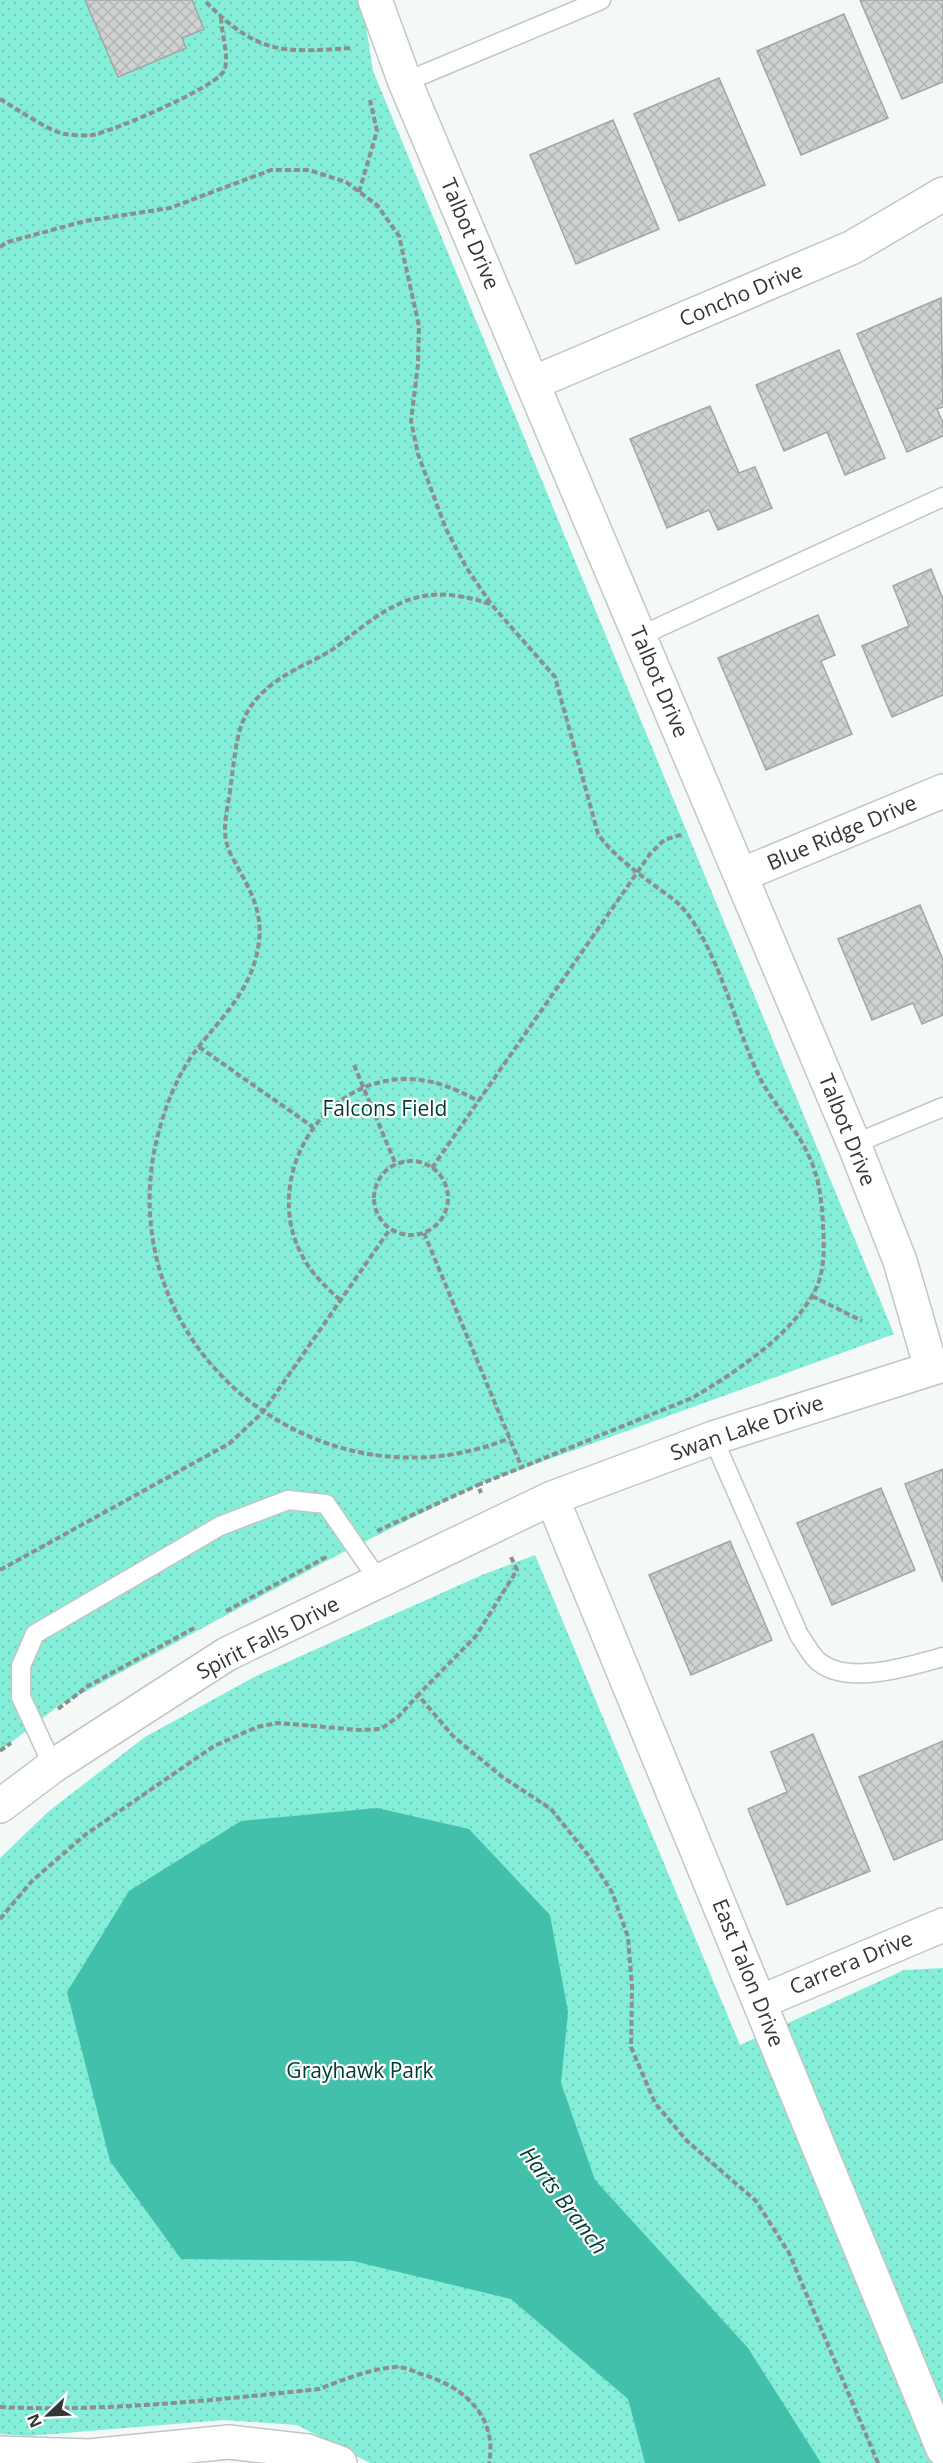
<svg xmlns="http://www.w3.org/2000/svg" width="943" height="2463" font-family="'Open Sans',sans-serif">
	<style>
		.park { fill: url(#park-dots) }
		.water { fill: #43c0ab }
		.building { fill: url(#building-cross-hatch); stroke: #a1a7a5; stroke-width: 1.5 }
		.lines { fill: none; stroke-linecap: round; stroke-linejoin: round }
		.service-casing { stroke: #c1c7c5; stroke-width: 21 }
		.minor-casing { stroke: #c1c7c5; stroke-width: 36 }
		.path { stroke: #8b8f8e; stroke-width: 4; stroke-dasharray: 6 3; stroke-linecap: butt }
		.service { stroke: #fff; stroke-width: 18 }
		.minor { stroke: #fff; stroke-width: 33 }
		.labels { text-anchor: middle; stroke-width: 4.5; stroke-linejoin: round; paint-order: stroke }
		.street-label { font-size: 21px; fill: #333635; stroke: #fff }
		.park-label { font-size: 21px; fill: #003a32; stroke: #fff }
		.water-label { font-size: 22px; font-style: italic; fill: #033d34; stroke: #fff }
	</style>
	<defs>
		<pattern id="park-dots" width="8" height="8" patternUnits="userSpaceOnUse" patternTransform="scale(1.5)"><rect width="8" height="8" fill="#84eed9"/><path d="M2 2h.1M6 6h.1" fill="none" stroke="#72cdbb" stroke-width="1.8" stroke-linecap="round"/></pattern>
		<pattern id="building-cross-hatch" width="8" height="8" patternUnits="userSpaceOnUse" patternTransform="scale(1.5)"><rect width="8" height="8" fill="#ced3d2"/><path d="M0 0l8 8M0 8l8-8" fill="none" stroke="#b1b6b5"/></pattern>
	</defs>
	<rect width="100%" height="100%" fill="#f4f9f8"/>
	<path class="park" d="M0,0h362l11,71 521,1263 -416,151 -148,74 -273,148 -57,44z
		M535,1555l205,490 164,-75 39,-2v495h-573l-73,-38 -74,-5 -195,16 -28,-2v-576l49,-47 96,-74 111,-61 226,-101z"/>
	<path class="water" d="M377,1808l92,21 81,86 18,97 -7,71 34,97 153,168 73,115h-176l-17,-64 -117,-100 -158,-38 -172,-2 -71,-98 -43,-169 62,-101 112,-70z"/>
	<path class="building" d="M85,0h107l12,29 -22,9 4,10 -68,29z
		M860,0h83v82l-41,17z
		M844,14l44,104 -87,37 -44,-104z
		M719,78l46,107 -86,36 -45,-107z
		M613,120l46,109 -83,35 -46,-109z
		M941,298l2,109 -6,2 6,14v13l-36,16 -50,-118z
		M839,350l46,108 -40,17 -18,-43 -43,19 -28,-66z
		M710,406l29,67 16,-6 17,41 -54,22 -9,-20 -42,18 -37,-89z
		M931,569l12,30v96l-51,22 -30,-71 47,-20 -16,-40z
		M818,615l17,40 -14,6 31,73 -86,36 -48,-112z
		M920,905l23,55v55l-21,9 -9,-21 -41,17 -34,-81z
		M943,1469v113l-38,-98z
		M881,1488l34,82 -83,35 -35,-82z
		M730,1541l42,99 -81,35 -42,-100z
		M813,1734l57,137 -83,34 -39,-96 39,-17 -16,-40z
		M943,1741v98l-49,21 -35,-83z"/>
	<g class="lines">
		<defs>
			<path id="service" d="M405,82l196,-82
				M640,636l303,-139
				M854,1144l89,-37
				M713,1438l86,197c6,8 12,21 20,27 30,24 91,4 124,-5
				M53,1766l-32,-69v-31l14,-32 185,-108 68,-26 38,4 53,77"/>
			<path id="minor" d="M375,0l30,82 449,1062 46,117 31,107
				M533,383l320,-136 90,-53
				M741,875l202,-84
				M552,1498l391,951
				M0,1806l53,-40 174,-112 325,-156 161,-60 230,-73
				M760,2002l183,-77
				M0,2453l89,3 140,-14 78,9 33,12"/>
		</defs>
		<use href="#service" class="service-casing"/>
		<use href="#minor" class="minor-casing"/>
		<path class="path" d="M206,2c52,52 75,51 145,46
			M0,99c14,8 50,33 65,35 8,1 19,2 27,1 20,-3 124,-48 132,-64 6,-13 -3,-39 -3,-54
			M359,192l18,-61 -7,-31
			M0,247l8,-5 77,-21 85,-13 101,-38h38l37,12 31,23 22,31 20,90 -1,38 -7,57 7,33 28,75 20,38 25,37 64,73 43,157c15,21 36,36 57,52 8,6 18,12 25,19 38,42 54,118 78,169 15,31 41,56 54,89 8,20 10,42 11,62 1,20 2,40 -5,59 -20,47 -83,89 -126,114l-214,87 3,8
			M490,604c-68,-23 -97,-2 -150,40 -15,12 -34,19 -51,29 -54,32 -51,62 -59,118 -3,23 -10,42 1,64 17,32 34,55 27,93 -7,42 -36,69 -61,101 -22,28 -36,68 -43,103 -37,202 168,363 356,286
			M199,1047l114,80
			M354,1065l42,100
			M374 1198a37 37 0 1 1 74 0a37 37 0 1 1-74 0Z
			M432,1168l218,-314 14,-14 19,-6
			M424,1233l98,235
			M812,1296l50,25
			M340,1300c-13,-12 -27,-25 -36,-41 -44,-75 13,-179 101,-180 27,0 50,9 73,22
			M377,1531l101,-46
			M511,1557l6,13 -41,66 -58,59 35,41 48,40 50,33 37,46 24,37 16,45 4,50 -1,60 24,56 32,38 69,60 33,52 89,210
			M0,1570l230,-127 33,-31 127,-183
			M226,1611l102,-55
			M58,1709l30,-23 108,-59
			M0,1751l11,-8
			M0,1919l32,-38 53,-46 129,-89 43,-19 20,-4 83,7 21,-1 18,-13 19,-21
			M0,2407c103,5 216,-7 319,-18 23,-9 51,-20 76,-22 8,-1 18,4 26,7 42,12 77,42 68,89"/>
		<use href="#service" class="service"/>
		<use href="#minor" class="minor"/>
	</g>
	<g class="labels">
		<g class="street-label">
			<text transform="translate(470 234) rotate(67)" y="7">Talbot Drive</text>
			<text transform="translate(741 295) rotate(-23)" y="7">Concho Drive</text>
			<text transform="translate(659 682) rotate(67)" y="7">Talbot Drive</text>
			<text transform="translate(842 833) rotate(-23)" y="7">Blue Ridge Drive</text>
			<text transform="translate(847 1130) rotate(68)" y="7">Talbot Drive</text>
			<text transform="translate(747 1428) rotate(-19)" y="7">Swan Lake Drive</text>
			<text transform="translate(268 1638) rotate(-27)" y="7">Spirit Falls Drive</text>
			<text transform="translate(851 1963) rotate(-23)" y="7">Carrera Drive</text>
			<text transform="translate(748 1973) rotate(68)" y="7">East Talon Drive</text>
		</g>
		<g class="park-label">
			<text x="385" y="1116">Falcons Field</text>
			<text x="360" y="2078">Grayhawk Park</text>
		</g>
		<g class="water-label">
			<text transform="translate(564 2200) rotate(53)" y="8">Harts Branch</text>
		</g>
	</g>
	<g transform="translate(48 2415) rotate(247)" stroke="#ffffff" stroke-width="4.5" paint-order="stroke">
	<path d="M0-4.5L10 22L0 15L-10 22Z" fill="#333635"/>
	<text y="-9" font-size="16" font-weight="bold" text-anchor="middle" fill="#333635">N</text>
	</g>
</svg>
